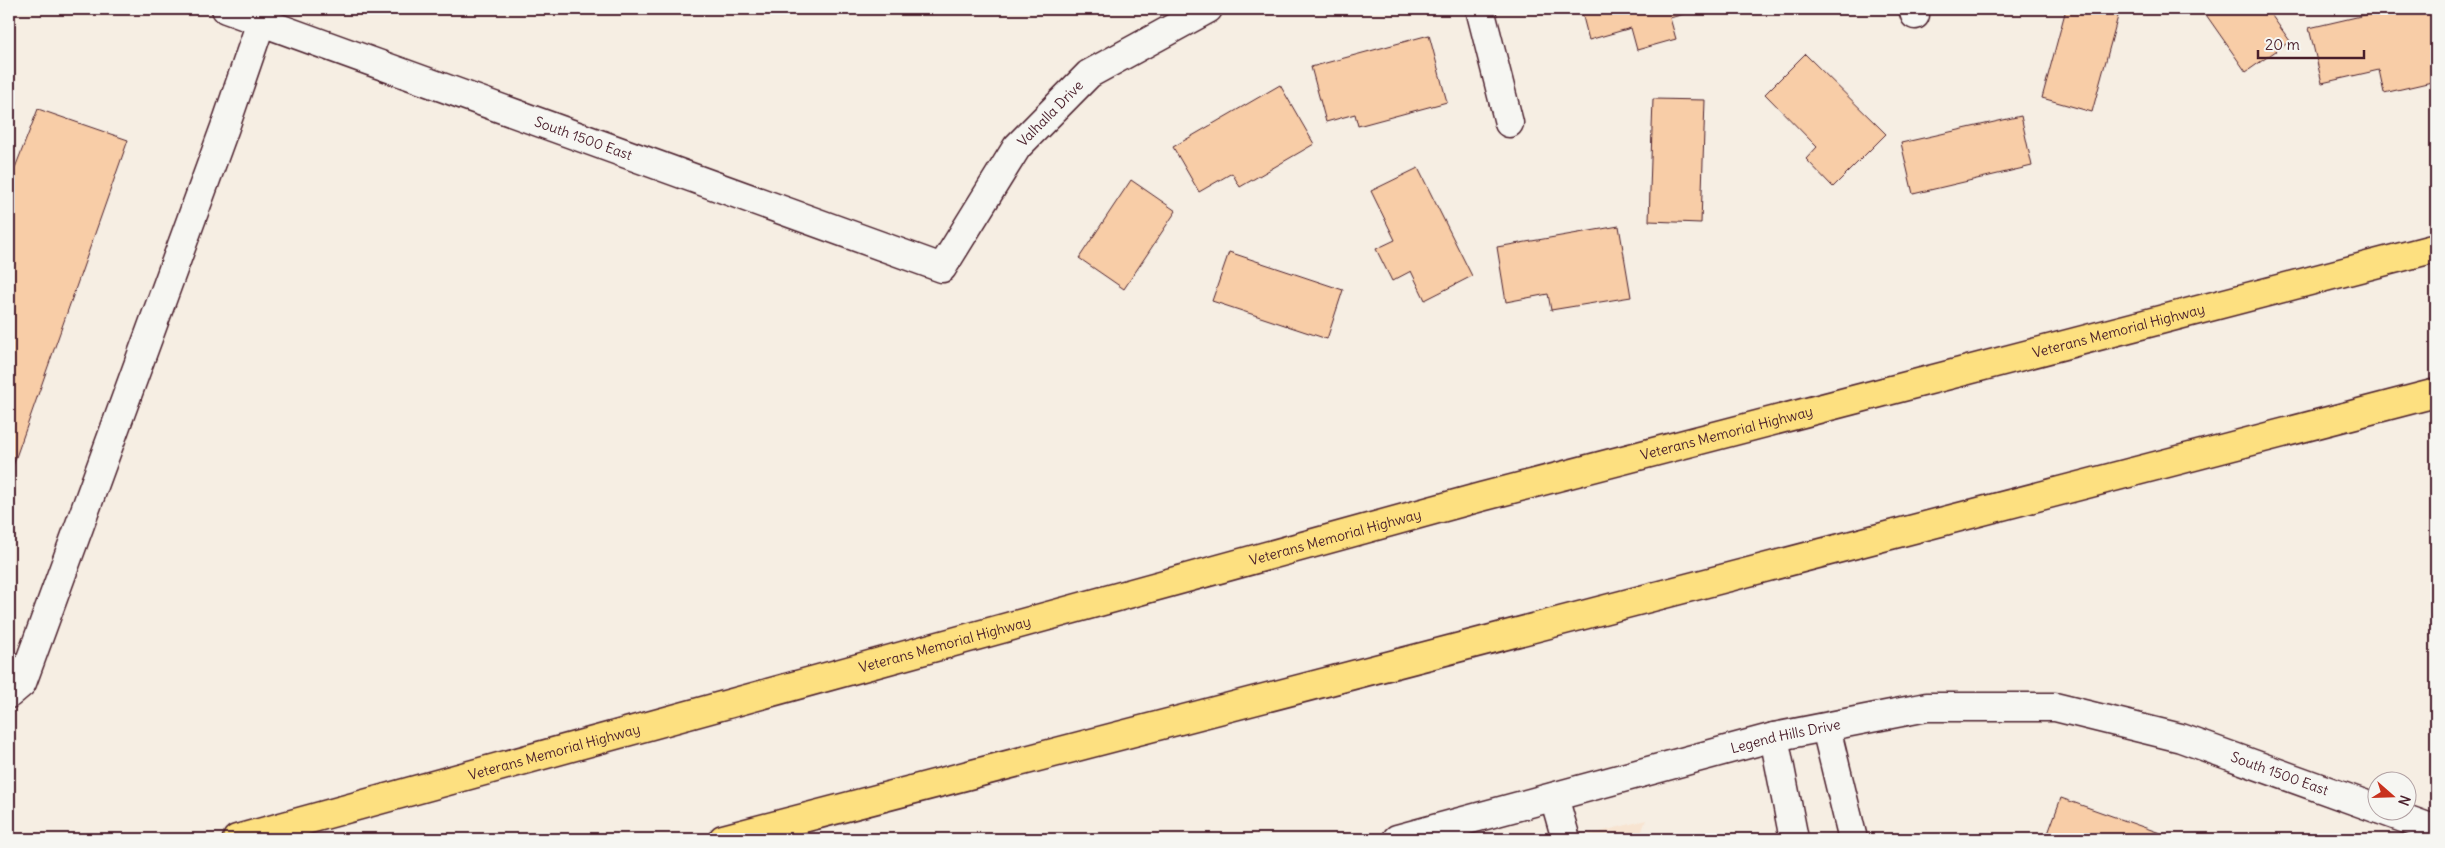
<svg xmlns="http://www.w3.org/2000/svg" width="2445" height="848" font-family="Delius,sans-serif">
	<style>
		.built { fill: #f7e4d1 }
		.building { fill: #f8cda7; stroke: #4a1f2b }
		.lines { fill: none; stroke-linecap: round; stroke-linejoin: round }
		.minor-casing { stroke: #4a1f2b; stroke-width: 31 }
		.highway-casing { stroke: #4a1f2b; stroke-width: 31 }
		.minor { stroke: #f6f6f2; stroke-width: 28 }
		.highway { stroke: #fde080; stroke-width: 28 }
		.labels { text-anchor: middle; stroke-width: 4.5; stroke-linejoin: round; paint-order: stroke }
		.street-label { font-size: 14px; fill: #4a1f2b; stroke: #f6f6f2 }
	</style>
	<rect width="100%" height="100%" fill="#f6eee3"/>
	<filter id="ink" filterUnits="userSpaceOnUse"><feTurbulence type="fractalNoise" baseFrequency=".02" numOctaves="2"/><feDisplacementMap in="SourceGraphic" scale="10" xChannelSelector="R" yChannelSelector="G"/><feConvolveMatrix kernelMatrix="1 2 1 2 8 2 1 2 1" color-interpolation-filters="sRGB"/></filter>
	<g filter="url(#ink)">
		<path class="built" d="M1646,820l-7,19h-67z"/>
		<path class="building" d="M1581,9h120l-31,9 6,21 -39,11 -6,-22 -42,12z
			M2066,9h54l-28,103 -50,-14z
			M2202,9h65l23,32 -44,31z
			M2391,9h40l5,22v23l-6,2 6,25 -52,12 -5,-23 -57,13 -13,-55z
			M1429,35l18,67 -89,24 -3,-12 -29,8 -15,-55z
			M1805,54l81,80 -53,53 -27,-28 11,-12 -52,-53z
			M1280,85l34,59 -74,43 -8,-14 -33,19 -26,-45z
			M1653,99l52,1 -4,123 -52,-2z
			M38,109l90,31 -119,337v-294z
			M2021,116l11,50 -119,28 -12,-51z
			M1418,168l54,108 -47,24 -14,-29 -19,10 -16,-32 19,-9 -24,-49z
			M1131,180l45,31 -52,78 -45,-31z
			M1619,226l12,71 -80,13 -3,-16 -42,8 -9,-55z
			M1229,252l114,38 -16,49 -115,-38z
			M2061,798l99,35 -2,6h-112z"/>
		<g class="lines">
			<defs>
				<g id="minor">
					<path id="s1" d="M226,9l716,259 75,-121 72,-73 119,-65"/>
					<path d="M1480,9l29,114"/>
					<path d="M1913,9l2,6"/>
					<path d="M9,694l13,-11 203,-556 36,-105"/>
					<path d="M1826,728l27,111"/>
					<path d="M1774,737l20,102"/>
					<path d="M1554,797l12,42"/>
					<path d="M2381,810l55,20"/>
					<path id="s2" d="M1397,839l377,-102 153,-30h128l126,31 197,71"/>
				</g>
				<g id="highway">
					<path id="s3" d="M237,839l1244,-342 955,-249"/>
					<path d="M723,839l1713,-446"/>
				</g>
			</defs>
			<use href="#minor" class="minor-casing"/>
			<use href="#highway" class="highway-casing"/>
			<use href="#minor" class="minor"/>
			<use href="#highway" class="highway"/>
		</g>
	</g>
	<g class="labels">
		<g class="street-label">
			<text dy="5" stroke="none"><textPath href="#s1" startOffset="951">Valhalla Drive</textPath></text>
			<text dy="5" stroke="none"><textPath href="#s1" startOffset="380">South 1500 East</textPath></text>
			<text dy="5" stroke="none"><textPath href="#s3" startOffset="1949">Veterans Memorial Highway</textPath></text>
			<text dy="5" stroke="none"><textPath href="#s3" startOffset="1544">Veterans Memorial Highway</textPath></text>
			<text dy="5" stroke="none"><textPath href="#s3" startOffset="1139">Veterans Memorial Highway</textPath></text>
			<text dy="5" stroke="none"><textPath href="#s3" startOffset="734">Veterans Memorial Highway</textPath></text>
			<text dy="5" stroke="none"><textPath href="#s2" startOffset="402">Legend Hills Drive</textPath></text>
			<text dy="5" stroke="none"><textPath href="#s3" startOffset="329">Veterans Memorial Highway</textPath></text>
			<text dy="5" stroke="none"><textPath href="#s2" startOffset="909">South 1500 East</textPath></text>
		</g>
	</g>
	<rect width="2445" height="848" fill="none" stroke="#f6f6f2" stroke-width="30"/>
	<rect x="15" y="15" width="2415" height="818" fill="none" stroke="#4a1f2b" stroke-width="2" filter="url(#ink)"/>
	<g transform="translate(2392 796) rotate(110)"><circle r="24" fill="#f6f6f2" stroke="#b1a0a2"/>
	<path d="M0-4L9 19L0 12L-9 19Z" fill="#c8321e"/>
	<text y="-8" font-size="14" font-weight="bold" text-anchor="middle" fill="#4a1f2b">N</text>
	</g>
	<path d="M2258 50v8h106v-8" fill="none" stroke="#4a1f2b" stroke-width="2.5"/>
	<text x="2265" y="50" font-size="15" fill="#4a1f2b" stroke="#f6f6f2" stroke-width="4" paint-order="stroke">20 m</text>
</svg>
